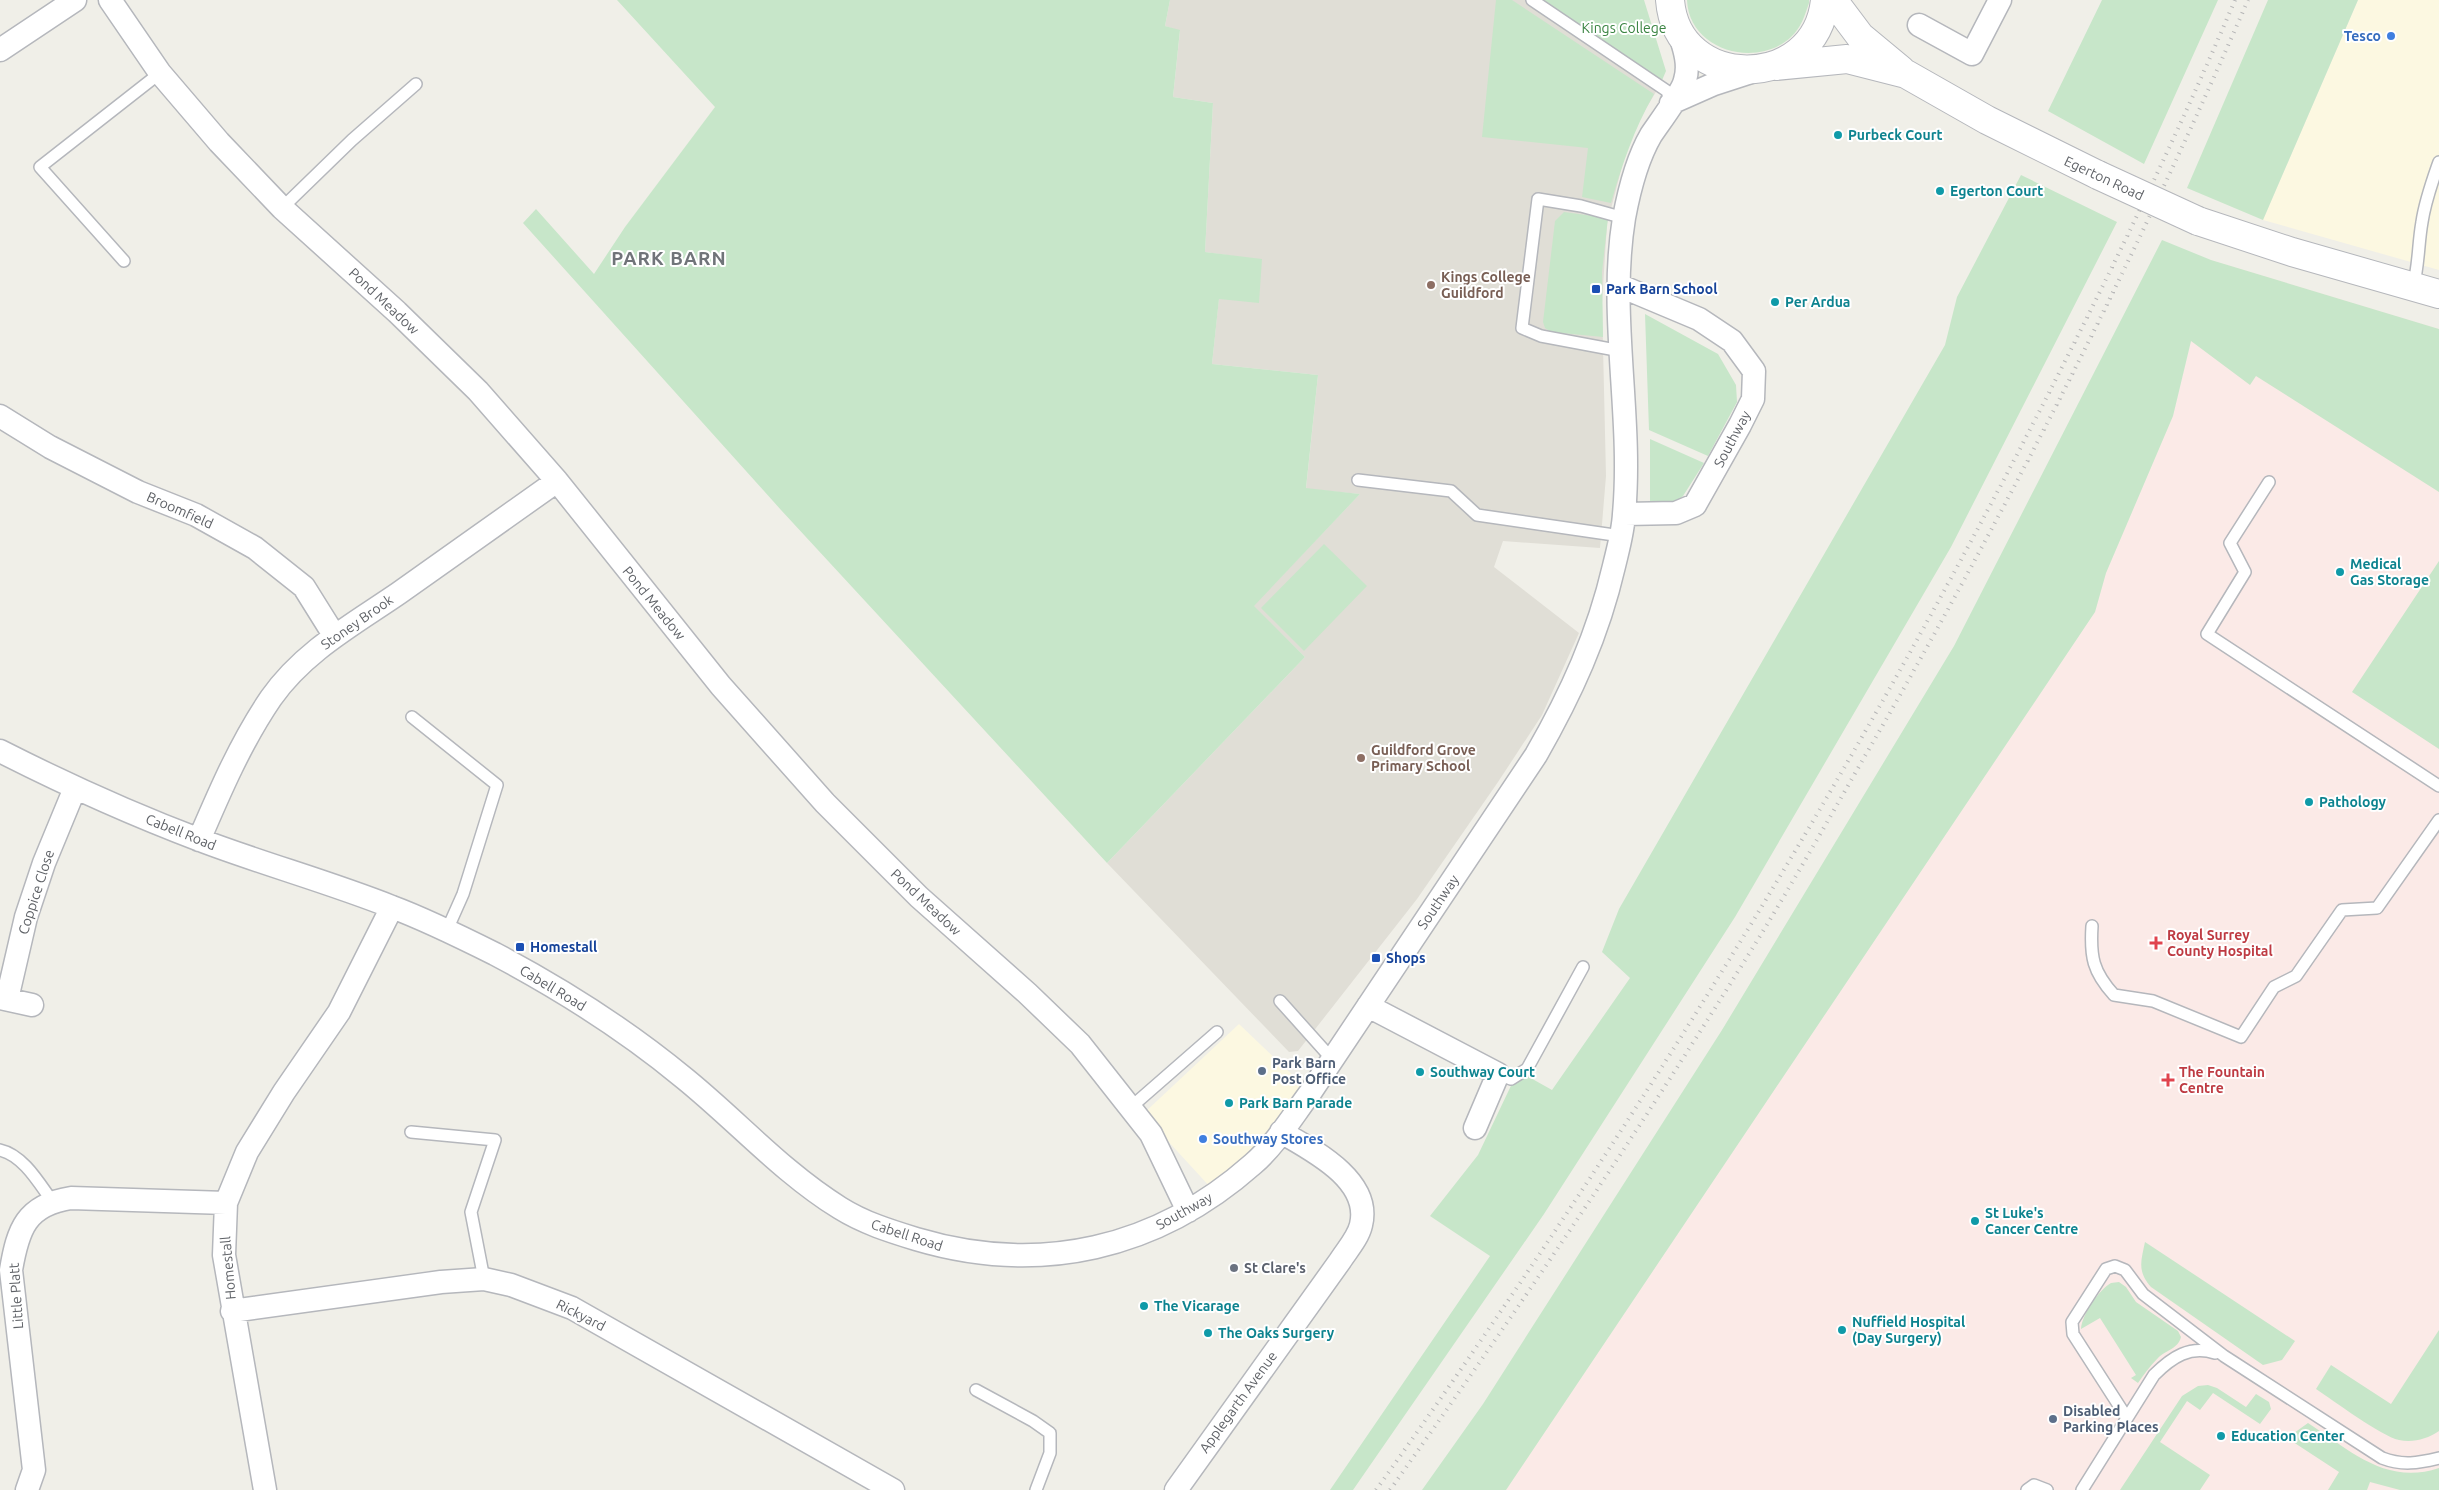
<svg xmlns="http://www.w3.org/2000/svg" width="2439" height="1490" font-family="Ubuntu,sans-serif">
	<style>
		.commercial { fill: #fcf8e1 }
		.education { fill: #e0ded6 }
		.medical { fill: #fbeae7 }
		.green { fill: #c7e6c9 }
		.lines { fill: none; stroke-linecap: round; stroke-linejoin: round }
		.service-casing { stroke: #b5b7bc; stroke-width: 14 }
		.minor-casing { stroke: #b5b7bc; stroke-width: 25 }
		.tertiary-casing { stroke: #b5b7bc; stroke-width: 30 }
		.service { stroke: #fff; stroke-width: 11 }
		.minor { stroke: #fff; stroke-width: 22 }
		.tertiary { stroke: #fff; stroke-width: 28 }
		.rail { stroke: #b6b6b7; stroke-width: 4; stroke-dasharray: 1 6; stroke-linecap: butt }
		.tertiary-bridge-casing { stroke: #b5b7bc; stroke-width: 30; stroke-linecap: butt }
		.tertiary-bridge { stroke: #fff; stroke-width: 28 }
		.shop-dot { fill: #3f7fe0; stroke: #fff; stroke-width: 2 }
		.culture-dot { fill: #0f9aa8; stroke: #fff; stroke-width: 2 }
		.education-dot { fill: #8d6e63; stroke: #fff; stroke-width: 2 }
		.transit-dot { fill: #1a4fb4; stroke: #fff; stroke-width: 2 }
		.health-dot { fill: #e0444e; stroke: #fff; stroke-width: 2 }
		.service-dot { fill: #5c6f8a; stroke: #fff; stroke-width: 2 }
		.worship-dot { fill: #6b7280; stroke: #fff; stroke-width: 2 }
		.labels { text-anchor: middle; stroke-width: 4; stroke-linejoin: round; paint-order: stroke }
		.park-label { font-size: 14px; fill: #3a8442; stroke: #fff }
		.shop-label { font-size: 14px; font-weight: bold; fill: #366cbe; stroke: #fff; text-anchor: end }
		.culture-label { font-size: 14px; font-weight: bold; fill: #0d838f; stroke: #fff; text-anchor: start }
		.street-label { font-size: 14px; fill: #5f6267; stroke: #fff }
		.education-label { font-size: 14px; font-weight: bold; fill: #785e54; stroke: #fff; text-anchor: start }
		.transit-label { font-size: 14px; font-weight: bold; fill: #164399; stroke: #fff; text-anchor: start }
		.health-label { font-size: 14px; font-weight: bold; fill: #be3a42; stroke: #fff; text-anchor: start }
		.service-label { font-size: 14px; font-weight: bold; fill: #4e5e75; stroke: #fff; text-anchor: start }
		.worship-label { font-size: 14px; font-weight: bold; fill: #5b616d; stroke: #fff; text-anchor: start }
		.district-label { font-size: 19px; font-weight: bold; letter-spacing: 1px; fill: #707479; stroke: #fff }
	</style>
	<rect width="100%" height="100%" fill="#f0efe8"/>
	<path class="commercial" d="M2358,0h81v270l-176,-50z
		M1239,1024l63,60 -46,69 -44,36 -69,-75z"/>
	<path class="education" d="M1170,0h362l128,85 -19,32 -16,38 -18,69 -5,79 4,173 -6,72 -97,-7 -9,26 85,66 -37,82 -44,67 -81,117 -119,152 -9,1 -182,-189 198,-206 -52,-51 107,-112 -54,-5 12,-114 -106,-11 7,-66 43,-38 -57,-8 8,-149 -40,-6 7,-66 -15,-5z"/>
	<path class="medical" d="M2211,260l228,69v1161h-933l589,-878 11,-39 67,-157z"/>
	<path class="green" d="M617,0h553l-5,26 15,4 -7,67 40,6 -8,149 57,7 -3,44 -40,-4 -7,65 106,11 -12,113 54,6 -106,112 51,51 -198,206 -326,-353 -258,-287 13,-14 58,65 31,-47 90,-120z
		M1496,0h16l142,94c-20,35 -32,71 -43,109l-29,-6 6,-49 -106,-11z
		M1532,0h112l22,71 -6,14z
		M1687,0h122v3c-4,12 -8,25 -18,34 -34,32 -102,14 -104,-37z
		M2102,0h116l-74,164 -96,-53z
		M2268,0h90l-95,220 -76,-32z
		M2021,175l96,47 -166,325 -216,370 -191,297 -191,276h-23l160,-234 -60,-40 48,-61 40,-84 34,19 78,-112 -28,-26 17,-43 326,-564 12,-48z
		M1564,212l44,6 -6,54 1,65 -52,-5 -6,-4 -2,-6 12,-101z
		M2162,240l49,20 228,69v163l-183,-116 -6,9 -59,-44 -18,75 -67,157 -11,39 -589,878h-84l61,-86 239,-374 232,-384z
		M1645,314l73,40 18,31 1,17 -29,54 -59,-26z
		M1650,439l54,24 -21,33 -10,8 -23,1z
		M1324,544l43,42 -63,65 -43,-43z
		M2439,561v188l-87,-57z
		M2145,1242l150,99 -13,19 -19,5 -112,-78c-14,-16 -10,-26 -6,-45z
		M2111,1283l8,-1 7,5 10,15 42,29 3,6c-3,12 -15,13 -23,21 -8,8 -14,16 -20,25l-7,-5 5,-3 -36,-57 -19,11c1,-15 18,-39 30,-46z
		M2439,1330v101c-12,8 -26,12 -40,9 -18,-4 -65,-39 -83,-51l15,-24 60,39z
		M2208,1385l9,3 29,19 10,-13 13,8 2,7 -11,15 -47,-31 -13,17 -13,-9 -27,41 50,33 -10,15h-80l62,-94 16,-10z
		M2308,1423c42,27 78,63 131,45v22h-39l-30,-8 -3,8h-39l11,-18 -52,-34z"/>
	<g class="lines">
		<defs>
			<path id="service" d="M1532,0l135,91 4,13
				M282,208l70,-68 64,-56
				M124,261l-84,-94 120,-94
				M2413,287c6,-22 5,-43 9,-65 3,-21 10,-40 17,-60
				M1621,351l-80,-15 -19,-8 16,-129 43,7 43,12
				M1358,480l93,11 26,24 144,21
				M2269,482l-39,61 15,29 -38,62 232,152
				M412,717l85,68 -34,109 -16,36
				M2092,926c-2,31 1,46 22,69l39,6 88,36 33,-50 22,-11 46,-66 35,-2 62,-88
				M1280,1001l52,58
				M1498,1074l13,5 16,-10 56,-102
				M1130,1108l87,-76
				M411,1132l84,8 -24,72 13,67
				M0,1150c23,5 39,33 52,51
				M976,1390l57,31 17,12v20l-14,37
				M2127,1418l-54,-84 -1,-12 34,-53 9,-3 10,4 18,24 81,62 158,102c21,8 36,5 57,0
				M2027,1490l7,-5 13,5
				M2082,1490l72,-115c18,-18 36,-30 61,-22"/>
			<path id="minor" d="M110,0l50,73 59,69 63,66 115,104 81,79 79,90 164,205 104,117 94,94 108,96 53,51 71,90 37,77
				M1919,25l53,29 28,-54
				M0,50l75,-50
				M1671,103l43,-19 40,-13
				M1618,285l81,34 33,22 22,30 -1,28 -13,26 -45,80 -19,8 -51,1
				M0,416l50,31 88,45 58,23 59,33 49,39 30,48
				M0,751c65,33 131,63 200,89 63,24 129,42 192,67 35,13 69,30 103,47 66,35 131,76 189,124 52,42 98,94 156,130 24,15 50,23 76,31 124,37 241,10 337,-75 23,-20 39,-47 57,-71l226,-338c35,-61 62,-120 78,-189 4,-17 9,-34 10,-52 9,-98 -16,-198 0,-296 5,-27 13,-59 27,-83 8,-12 32,-44 34,-55 5,-16 -1,-32 -6,-48
				M199,840c21,-49 42,-98 72,-142 33,-47 83,-74 128,-105 53,-37 105,-75 158,-112
				M0,998l32,7
				M7,999l19,-82 18,-54 31,-75
				M1368,1006l130,68 -23,54
				M232,1311l209,-29 43,-3 27,6 61,23 321,182
				M27,1490l7,-20 -23,-200c7,-41 15,-65 60,-72l155,5
				M265,1490l-41,-235 2,-52 21,-51 37,-60 55,-80 53,-105
				M1176,1490l164,-229c7,-11 18,-23 21,-36 11,-45 -49,-75 -80,-93"/>
			<path id="tertiary" d="M1670,0c7,92 146,93 155,0
				M1833,0l27,36 41,34
				M1776,66l71,-7 59,15 81,46 111,55
				M2198,221l94,31 147,42"/>
		</defs>
		<use href="#service" class="service-casing"/>
		<use href="#minor" class="minor-casing"/>
		<use href="#tertiary" class="tertiary-casing"/>
		<use href="#service" class="service"/>
		<use href="#minor" class="minor"/>
		<use href="#tertiary" class="tertiary"/>
		<path class="rail" d="M1376,1490c245,-343 469,-701 662,-1076 70,-136 137,-273 197,-414
			M1390,1490c120,-169 237,-341 347,-517 45,-71 86,-144 128,-217 142,-245 270,-496 383,-756"/>
		<defs>
			<path id="tertiary-bridge" d="M2098,175l100,46"/>
		</defs>
		<use href="#tertiary-bridge" class="tertiary-bridge-casing"/>
		<use href="#tertiary-bridge" class="tertiary-bridge"/>
	</g>
	<g class="shop-dot">
		<circle cx="2391" cy="36" r="5"/>
		<circle cx="1203" cy="1139" r="5"/>
	</g>
	<g class="culture-dot">
		<circle cx="1838" cy="135" r="5"/>
		<circle cx="1940" cy="191" r="5"/>
		<circle cx="1775" cy="302" r="5"/>
		<circle cx="2340" cy="572" r="5"/>
		<circle cx="2309" cy="802" r="5"/>
		<circle cx="1420" cy="1072" r="5"/>
		<circle cx="1229" cy="1103" r="5"/>
		<circle cx="1975" cy="1221" r="5"/>
		<circle cx="1144" cy="1306" r="5"/>
		<circle cx="1842" cy="1330" r="5"/>
		<circle cx="1208" cy="1333" r="5"/>
		<circle cx="2221" cy="1436" r="5"/>
	</g>
	<g class="education-dot">
		<circle cx="1431" cy="285" r="5"/>
		<circle cx="1361" cy="758" r="5"/>
	</g>
	<g class="transit-dot">
		<rect x="1591" y="284" width="10" height="10" rx="2.5"/>
		<rect x="515" y="942" width="10" height="10" rx="2.5"/>
		<rect x="1371" y="953" width="10" height="10" rx="2.5"/>
	</g>
	<g class="health-dot">
		<path d="M2153.5 935.5h5v5h5v5h-5v5h-5v-5h-5v-5h5z"/>
		<path d="M2165.5 1072.5h5v5h5v5h-5v5h-5v-5h-5v-5h5z"/>
	</g>
	<g class="service-dot">
		<circle cx="1262" cy="1071" r="5"/>
		<circle cx="2053" cy="1419" r="5"/>
	</g>
	<circle class="worship-dot" cx="1234" cy="1268" r="5"/>
	<g class="labels">
		<g class="park-label">
			<text x="1624" y="33">Kings College</text>
		</g>
		<g class="shop-label">
			<text x="2381" y="41">Tesco</text>
			<text x="1213" y="1144" text-anchor="start">Southway Stores</text>
		</g>
		<g class="culture-label">
			<text x="1848" y="140">Purbeck Court</text>
			<text x="1950" y="196">Egerton Court</text>
			<text x="1785" y="307">Per Ardua</text>
			<text x="2350" y="569">Medical<tspan x="2350" dy="16">Gas Storage</tspan></text>
			<text x="2319" y="807">Pathology</text>
			<text x="1430" y="1077">Southway Court</text>
			<text x="1239" y="1108">Park Barn Parade</text>
			<text x="1985" y="1218">St Luke's<tspan x="1985" dy="16">Cancer Centre</tspan></text>
			<text x="1154" y="1311">The Vicarage</text>
			<text x="1852" y="1327">Nuffield Hospital<tspan x="1852" dy="16">(Day Surgery)</tspan></text>
			<text x="1218" y="1338">The Oaks Surgery</text>
			<text x="2231" y="1441">Education Center</text>
		</g>
		<g class="street-label">
			<text transform="translate(2104 178) rotate(25)" y="5">Egerton Road</text>
			<text transform="translate(384 301) rotate(43)" y="5">Pond Meadow</text>
			<text transform="translate(1732 439) rotate(-62)" y="5">Southway</text>
			<text transform="translate(180 510) rotate(24)" y="5">Broomfield</text>
			<text transform="translate(654 603) rotate(51)" y="5">Pond Meadow</text>
			<text transform="translate(357 622) rotate(-35)" y="5">Stoney Brook</text>
			<text transform="translate(181 832) rotate(22)" y="5">Cabell Road</text>
			<text transform="translate(36 892) rotate(-72)" y="5">Coppice Close</text>
			<text transform="translate(926 902) rotate(43)" y="5">Pond Meadow</text>
			<text transform="translate(1438 902) rotate(-56)" y="5">Southway</text>
			<text transform="translate(553 988) rotate(31)" y="5">Cabell Road</text>
			<text transform="translate(1184 1211) rotate(-29)" y="5">Southway</text>
			<text transform="translate(907 1235) rotate(18)" y="5">Cabell Road</text>
			<text transform="translate(228 1268) rotate(-95)" y="5">Homestall</text>
			<text transform="translate(16 1296) rotate(-94)" y="5">Little Platt</text>
			<text transform="translate(581 1315) rotate(27)" y="5">Rickyard</text>
			<text transform="translate(1238 1402) rotate(-54)" y="5">Applegarth Avenue</text>
		</g>
		<g class="education-label">
			<text x="1441" y="282">Kings College<tspan x="1441" dy="16">Guildford</tspan></text>
			<text x="1371" y="755">Guildford Grove<tspan x="1371" dy="16">Primary School</tspan></text>
		</g>
		<g class="transit-label">
			<text x="1606" y="294">Park Barn School</text>
			<text x="530" y="952">Homestall</text>
			<text x="1386" y="963">Shops</text>
		</g>
		<g class="health-label">
			<text x="2167" y="940">Royal Surrey<tspan x="2167" dy="16">County Hospital</tspan></text>
			<text x="2179" y="1077">The Fountain<tspan x="2179" dy="16">Centre</tspan></text>
		</g>
		<g class="service-label">
			<text x="1272" y="1068">Park Barn<tspan x="1272" dy="16">Post Office</tspan></text>
			<text x="2063" y="1416">Disabled<tspan x="2063" dy="16">Parking Places</tspan></text>
		</g>
		<g class="worship-label">
			<text x="1244" y="1273">St Clare's</text>
		</g>
		<g class="district-label">
			<text x="669" y="265">PARK BARN</text>
		</g>
	</g>
</svg>
